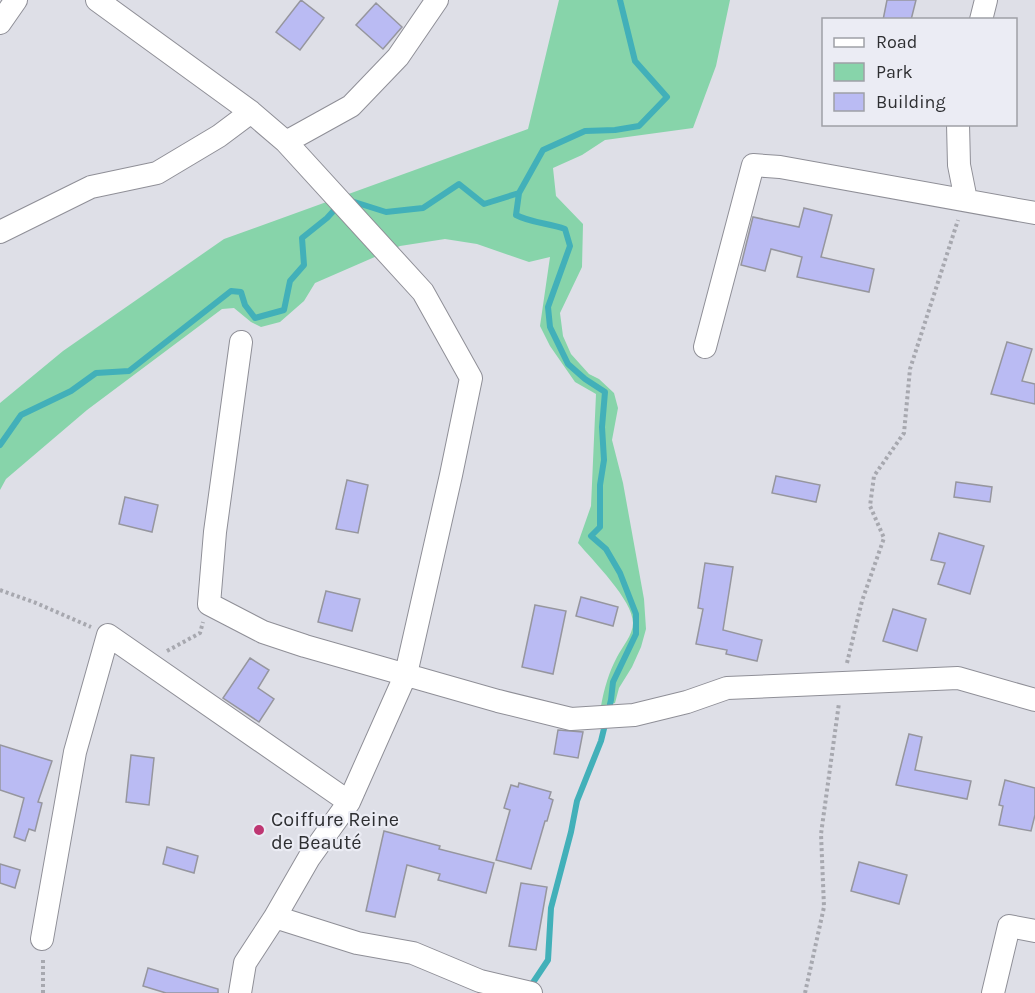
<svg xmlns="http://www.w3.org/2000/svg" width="1035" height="993" font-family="Karla,sans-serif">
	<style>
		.green { fill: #87d4aa }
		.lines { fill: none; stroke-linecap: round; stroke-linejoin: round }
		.stream { stroke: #42b0b9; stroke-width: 6 }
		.building { fill: #babbf3; stroke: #96969e; stroke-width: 1.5 }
		.minor-casing { stroke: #8f8f97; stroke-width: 24 }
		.path { stroke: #a7a8af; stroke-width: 4; stroke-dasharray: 3 3; stroke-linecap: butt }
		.minor { stroke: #fff; stroke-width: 22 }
		.poi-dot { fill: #be3672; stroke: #ebecf4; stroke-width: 2 }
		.labels { text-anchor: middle; stroke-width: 4.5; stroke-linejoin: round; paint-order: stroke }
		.poi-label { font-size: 20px; fill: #2e2f32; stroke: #ebecf4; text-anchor: start }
	</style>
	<rect width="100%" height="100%" fill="#dedfe7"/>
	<path class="green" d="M559,0h171l-14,66 -23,62 -88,12 -23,15 -29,13 3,28 27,28 -1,43 -22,46 3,23 8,18 18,20 10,5 15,14 4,15 -6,32 11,43 21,116 2,30 -5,18 -9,20 -13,21 -4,15 -14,3c3,-17 8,-34 16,-49 5,-10 16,-22 16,-34 0,-23 -40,-62 -55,-80l13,-37 5,-112 -21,-12 -25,-36 -10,-20 10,-69 -21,5 -52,-18 -32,-5 -45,7 -85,37 -11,18 -24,21 -19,5 -10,-5 -17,-14 -12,1 -135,101 -81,69 -6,11v-87l63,-52 161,-112 304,-110z"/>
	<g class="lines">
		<path class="stream" d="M519,193l-3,22c15,8 33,8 49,14l5,17 -22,61 2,20 18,37 17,15 20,13 -3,35 2,33 -4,25v42l-9,9 15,13 14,24 16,41v20l-23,48 -2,18 -10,41 -24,60 -6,31 -20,76 -3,52 -18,27
			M348,200l38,12 37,-4 36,-24 25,20 35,-11 24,-43 42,-19 30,-1 24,-4 28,-29 -32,-36 -15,-61
			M0,445l21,-30 50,-24 25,-18 33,-2 102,-80 10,1 4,13 10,13 29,-8 6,-29 14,-16 -2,-27 25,-20 11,-12"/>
	</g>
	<path class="building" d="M301,0l23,18 -24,32 -24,-18z
		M887,0h29l-5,20h-28z
		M376,3l26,24 -19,22 -27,-24z
		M804,208l28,7 -11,42 53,12 -5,23 -72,-15 5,-20 -31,-8 -6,22 -24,-6 12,-48 46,10z
		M1007,342l25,7 -10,32 13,3v20l-44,-10z
		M776,476l44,9 -4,17 -44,-9z
		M347,480l21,5 -10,48 -22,-4z
		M956,482l36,5 -2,15 -36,-5z
		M125,497l33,8 -6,27 -33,-8z
		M939,533l45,13 -14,48 -32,-10 7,-21 -14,-3z
		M705,563l28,4 -10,63 39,10 -5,21 -31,-7 1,-4 -31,-6 7,-35 -5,-1z
		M326,591l34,8 -8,32 -34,-9z
		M581,597l37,10 -5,19 -37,-10z
		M535,605l31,6 -13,63 -31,-7z
		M893,609l33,10 -9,32 -34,-10z
		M250,658l19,12 -11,18 16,11 -15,23 -36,-24z
		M558,730l25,2 -5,26 -24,-4z
		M909,734l13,3 -7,33 56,11 -4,18 -71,-14z
		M0,745l52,16 -14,41 4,1 -7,28 -6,-2 -4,12 -11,-4 10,-39 -24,-8z
		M131,755l23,3 -5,47 -23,-3z
		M1005,780l30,8v27l-4,16 -32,-6 4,-19 -4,-1z
		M519,783l32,9 -2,6 4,2 -6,21h-2l-14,48 -35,-9 14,-50 -6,-2 7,-23 7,2z
		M384,831l56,15 -1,3 55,14 -8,30 -48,-13 2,-6 -33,-9 -12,52 -29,-6z
		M167,847l31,9 -4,17 -31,-9z
		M859,862l48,13 -8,29 -48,-13z
		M0,864l20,6 -5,18 -15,-5z
		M521,883l26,4 -11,63 -27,-4z
		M148,968l70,21v4h-52l-23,-7z"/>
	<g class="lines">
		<defs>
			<path id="minor" d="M97,0l154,112 35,30 137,150 48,86 -20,97 -45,199 -57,128 -40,56 -34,59 -30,46 -5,30
				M981,20l5,-20
				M0,23l16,-23
				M958,124l1,41 7,35
				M286,142l65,-36 47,-49 39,-57
				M0,232l91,-45 66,-14 62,-37 32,-24
				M241,342l-26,190 -6,72 54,28 42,14 193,55 73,18 63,-4 53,-13 40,-14 231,-10 77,22
				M705,347l48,-182 27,2 255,46
				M275,917l82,26 56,10 67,28 51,12
				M42,939l33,-187 33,-117 241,167
				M993,993l16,-67 26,5"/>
		</defs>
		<use href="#minor" class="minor-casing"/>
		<path class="path" d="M0,590l36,13 55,24
			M167,651l33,-18 3,-11
			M847,663l15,-62 22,-63 -14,-32 4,-30 30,-43 6,-64 48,-149
			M43,993v-35
			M805,993l19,-86 -3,-73 18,-131"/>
		<use href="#minor" class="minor"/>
	</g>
	<circle class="poi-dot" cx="259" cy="830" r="6"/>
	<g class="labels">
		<g class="poi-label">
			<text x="271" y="826">Coiffure Reine<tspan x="271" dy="23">de Beauté</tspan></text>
		</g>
	</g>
	<rect x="822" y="18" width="195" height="108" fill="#ebecf4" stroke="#9fa0a6" stroke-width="1.5"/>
	<rect x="834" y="38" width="30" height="9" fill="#ffffff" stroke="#9fa0a6" stroke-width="1.5"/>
	<text x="876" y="48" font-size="18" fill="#2e2f32">Road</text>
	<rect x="834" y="63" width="30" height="18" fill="#87d4aa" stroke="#9fa0a6" stroke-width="1.5"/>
	<text x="876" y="78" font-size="18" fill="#2e2f32">Park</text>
	<rect x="834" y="93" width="30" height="18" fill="#babbf3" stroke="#9fa0a6" stroke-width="1.5"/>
	<text x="876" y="108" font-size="18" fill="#2e2f32">Building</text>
</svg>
